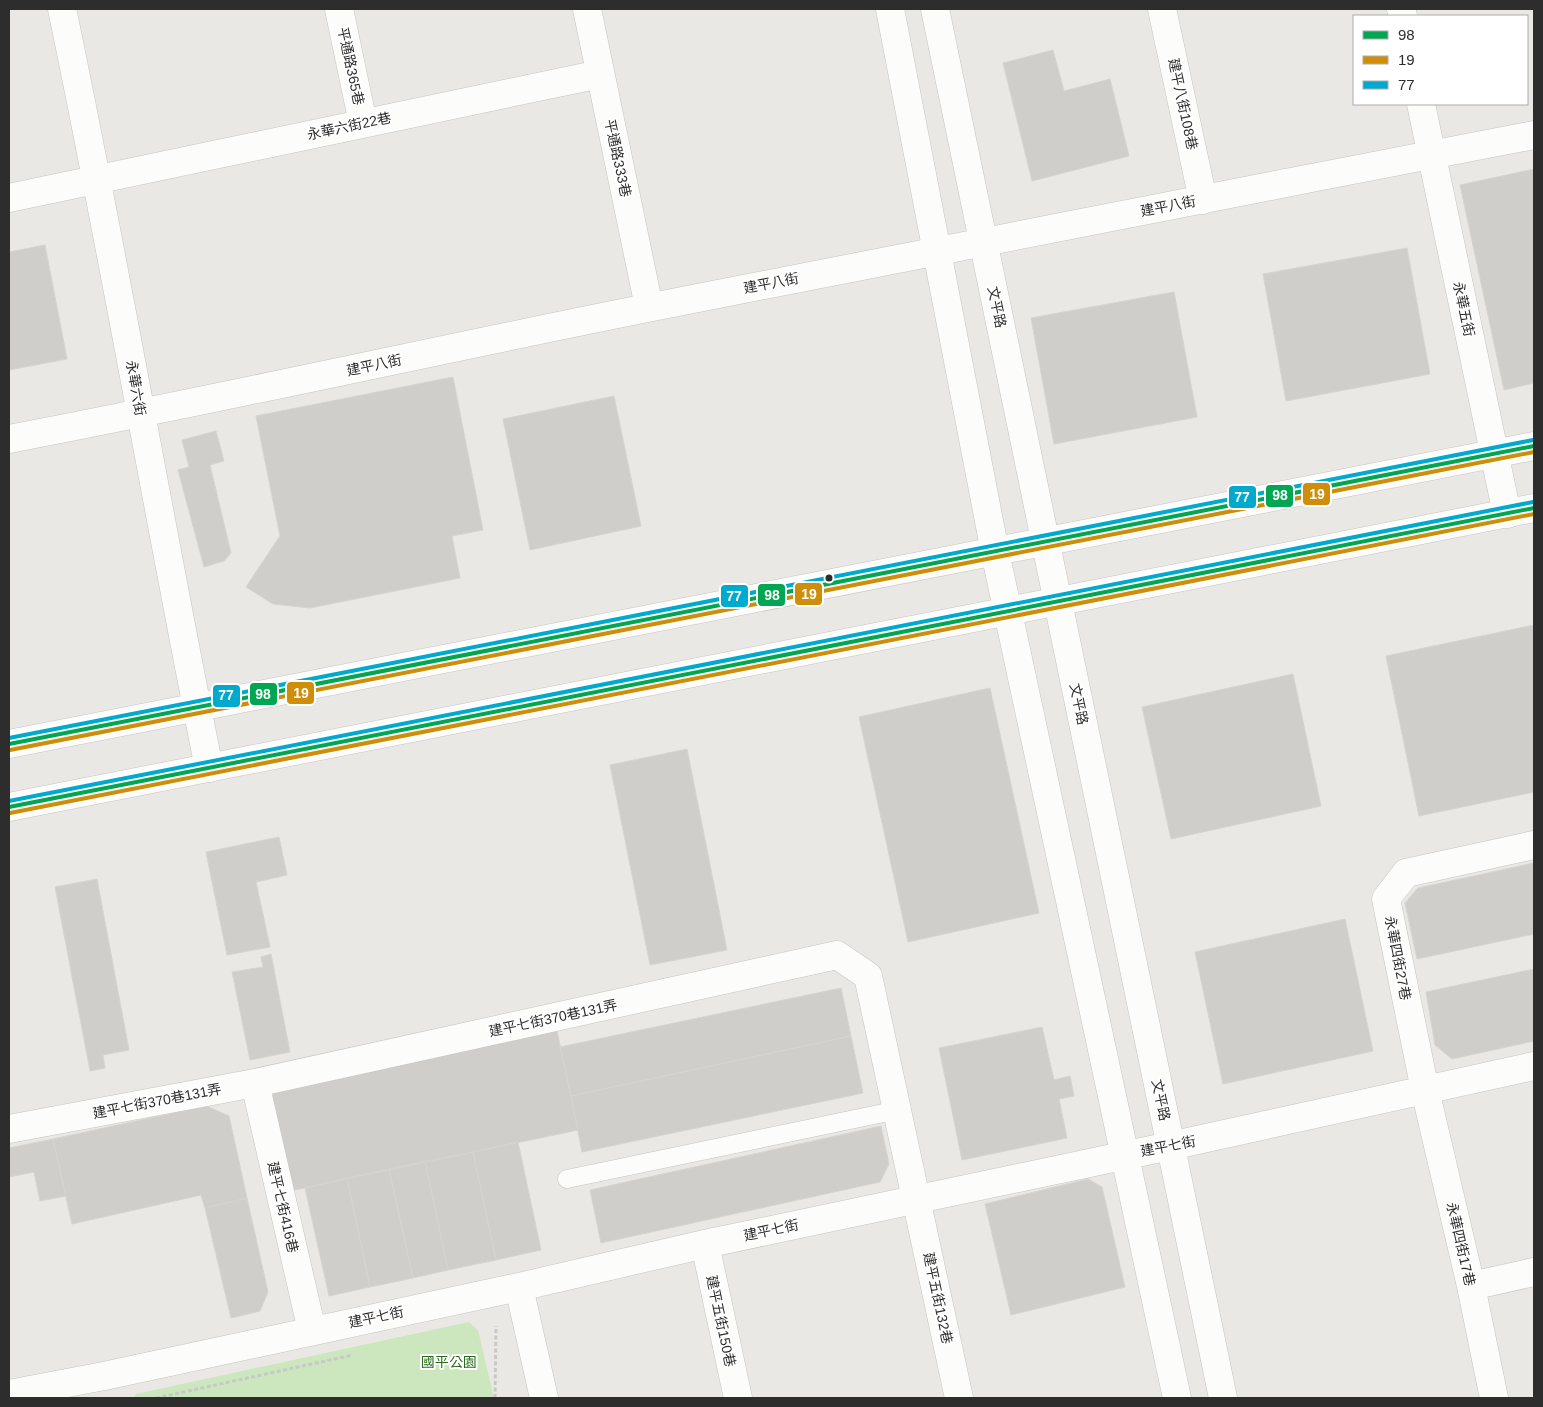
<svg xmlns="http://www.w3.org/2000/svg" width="1543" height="1407" font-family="Arial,'Noto Sans TC',sans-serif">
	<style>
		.green { fill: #cce6be }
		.building { fill: #cfceca; stroke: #d5d4d0 }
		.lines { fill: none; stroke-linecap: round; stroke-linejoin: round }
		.lane-casing { stroke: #c4c4c4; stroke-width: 19 }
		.street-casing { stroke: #c4c4c4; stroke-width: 29 }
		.secondary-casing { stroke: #c4c4c4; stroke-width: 29 }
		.path { stroke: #c8c8c8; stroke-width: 3; stroke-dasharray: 4 2.5; stroke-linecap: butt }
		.lane { stroke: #fcfcfb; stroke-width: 18 }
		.street { stroke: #fcfcfb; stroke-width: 28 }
		.secondary { stroke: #fcfcfb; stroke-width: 28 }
		.bus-1-casing { stroke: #fff; stroke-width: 8 }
		.bus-2-casing { stroke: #fff; stroke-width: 8 }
		.bus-3-casing { stroke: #fff; stroke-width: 8 }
		.bus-1 { stroke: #00a651; stroke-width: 4 }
		.bus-2 { stroke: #cf8e09; stroke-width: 4 }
		.bus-3 { stroke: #00a9ce; stroke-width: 4 }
		.bus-dot { fill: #2d2d2d; stroke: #fff; stroke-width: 2 }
		.labels { text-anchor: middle; stroke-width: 4; stroke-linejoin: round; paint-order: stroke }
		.street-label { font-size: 14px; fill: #2d2d2d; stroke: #fff }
		.park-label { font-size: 14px; fill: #2a6c1b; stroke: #fff }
		.line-badge { stroke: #fff; stroke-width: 2 }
		.badge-label { font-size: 14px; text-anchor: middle; font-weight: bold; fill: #fff }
	</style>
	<rect width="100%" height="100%" fill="#eae8e4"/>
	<path class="green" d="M469,1322l9,8 16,68h-360l2,-4z"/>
	<path class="building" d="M1053,50l11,41 46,-12 19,77 -97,25 -29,-118z
		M1534,169v214l-30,7 -44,-205z
		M45,245l22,114 -58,11v-118z
		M1407,248l23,126 -144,27 -23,-127z
		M1174,292l23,125 -143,27 -23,-126z
		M453,377l30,153 -31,6 8,42 -150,30 -37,-4 -27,-17 34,-51 -24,-120z
		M614,396l27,130 -111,24 -27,-131z
		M216,431l8,30 -14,4 21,88 -7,8 -20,6 -26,-97 11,-3 -7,-27z
		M1534,625v167l-115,24 -33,-160z
		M1293,674l28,132 -150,33 -29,-132z
		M990,688l49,225 -131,29 -49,-225z
		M687,749l40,201 -77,15 -40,-200z
		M279,837l8,38 -31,7 14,65 -43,8 -21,-103z
		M1534,863v71l-117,25 -12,-56 13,-15z
		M97,879l32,171 -26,5 2,13 -15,3 -35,-184z
		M1345,919l28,132 -150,33 -28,-132z
		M271,954l19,98 -40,8 -18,-88 31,-5 -2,-10z
		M1534,969v72l-82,18 -17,-14 -9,-53z
		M841,988l10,48 -280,60 -11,-49z
		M1042,1027l12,53 16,-4 4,20 -15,3 8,39 -105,22 -23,-112z
		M557,1031l21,99 -293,62 -20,-84 11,-19z
		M851,1036l12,57 -281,59 -11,-56z
		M206,1106l23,10 18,82 -42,10 -4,-13 -129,29 -19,-85z
		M881,1126l8,38 -9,18 -279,61 -11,-53z
		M53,1139l13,57 -26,5 -6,-29 -25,5v-29z
		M518,1142l23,108 -45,10 -23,-108z
		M473,1152l23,108 -48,10 -23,-109z
		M425,1161l23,109 -35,8 -24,-109z
		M389,1169l24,109 -43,9 -23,-109z
		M347,1178l23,109 -41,9 -24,-108z
		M1088,1179l14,8 23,100 -114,28 -26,-111z
		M247,1198l21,94 -8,19 -29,7 -26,-110z"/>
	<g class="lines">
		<defs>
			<path id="lane" d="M567,1179l331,-69"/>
			<path id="street" d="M62,9c53,252 96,506 147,759
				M339,9l24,114
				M587,9l62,298
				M1162,9l41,191
				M1401,9l2,7
				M1421,104l86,410
				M9,198l591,-124
				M9,439c215,-41 428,-89 643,-132 294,-59 588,-115 882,-172
				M255,1083l57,248
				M9,1129l246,-46 582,-128 31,21 91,422
				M705,1244l33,154
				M1471,1286l63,-14
				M519,1287l25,111
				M9,1394l95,-18 415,-89 186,-43 465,-98 364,-80
				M1494,1398l-23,-112 -46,-196 -39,-191 20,-26 128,-28"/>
			<path id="secondary" d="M890,9l105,543 182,846
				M935,9l288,1389
				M9,744l1525,-298
				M9,807l1525,-299"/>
		</defs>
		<use href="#lane" class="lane-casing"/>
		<use href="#street" class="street-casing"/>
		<use href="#secondary" class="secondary-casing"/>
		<path class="path" d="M156,1398l197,-43
			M495,1398l1,-72"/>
		<use href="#lane" class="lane"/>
		<use href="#street" class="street"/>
		<use href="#secondary" class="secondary"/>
		<defs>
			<path id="bus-1" d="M9,744l1525,-298
				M9,807l1525,-299"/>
			<path id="bus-2" d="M10,750l1524,-298
				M10,813l1524,-299"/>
			<path id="bus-3" d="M9,738l1524,-298
				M9,801l1524,-299"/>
		</defs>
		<use href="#bus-1" class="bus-1-casing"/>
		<use href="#bus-2" class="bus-2-casing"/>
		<use href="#bus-3" class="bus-3-casing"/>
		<use href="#bus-1" class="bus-1"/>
		<use href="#bus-2" class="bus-2"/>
		<use href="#bus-3" class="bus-3"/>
	</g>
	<circle class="bus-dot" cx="829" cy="578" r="4.5"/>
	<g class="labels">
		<g class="street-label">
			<text transform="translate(351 66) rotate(78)" y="5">平通路365巷</text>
			<text transform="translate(1183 104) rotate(78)" y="5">建平八街108巷</text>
			<text transform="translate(349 126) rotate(-12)" y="5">永華六街22巷</text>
			<text transform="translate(618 158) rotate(78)" y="5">平通路333巷</text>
			<text transform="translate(1168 206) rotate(-11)" y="5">建平八街</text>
			<text transform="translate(771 283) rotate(-11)" y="5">建平八街</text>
			<text transform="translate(997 307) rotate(78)" y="5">文平路</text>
			<text transform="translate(1464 309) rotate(78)" y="5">永華五街</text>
			<text transform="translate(374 365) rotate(-12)" y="5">建平八街</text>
			<text transform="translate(136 388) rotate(80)" y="5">永華六街</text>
			<text transform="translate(1079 704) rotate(78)" y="5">文平路</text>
			<text transform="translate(1398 958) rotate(79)" y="5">永華四街27巷</text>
			<text transform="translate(553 1018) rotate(-12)" y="5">建平七街370巷131弄</text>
			<text transform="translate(1161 1100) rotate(78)" y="5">文平路</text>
			<text transform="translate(157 1101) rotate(-11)" y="5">建平七街370巷131弄</text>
			<text transform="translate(1168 1146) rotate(-11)" y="5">建平七街</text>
			<text transform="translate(283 1207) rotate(77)" y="5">建平七街416巷</text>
			<text transform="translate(771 1230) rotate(-12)" y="5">建平七街</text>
			<text transform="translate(1461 1244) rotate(77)" y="5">永華四街17巷</text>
			<text transform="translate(938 1298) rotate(78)" y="5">建平五街132巷</text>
			<text transform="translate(376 1317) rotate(-12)" y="5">建平七街</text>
			<text transform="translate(721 1321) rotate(78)" y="5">建平五街150巷</text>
		</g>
		<g class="park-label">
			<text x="449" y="1367">國平公園</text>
		</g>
	</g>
	<g class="line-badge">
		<rect x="1302" y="482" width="29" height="24" rx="5" fill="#cf8e09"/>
		<rect x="1265" y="484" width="29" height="24" rx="5" fill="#00a651"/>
		<rect x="1228" y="485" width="29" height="24" rx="5" fill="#00a9ce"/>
		<rect x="794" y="582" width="29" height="24" rx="5" fill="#cf8e09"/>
		<rect x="757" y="583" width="29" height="24" rx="5" fill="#00a651"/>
		<rect x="720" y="584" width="29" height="24" rx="5" fill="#00a9ce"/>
		<rect x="286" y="681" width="29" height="24" rx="5" fill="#cf8e09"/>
		<rect x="249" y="682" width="29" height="24" rx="5" fill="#00a651"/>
		<rect x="212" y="684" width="29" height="24" rx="5" fill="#00a9ce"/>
	</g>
	<g class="badge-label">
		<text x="1317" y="499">19</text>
		<text x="1280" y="500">98</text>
		<text x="1242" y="502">77</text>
		<text x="809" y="599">19</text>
		<text x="772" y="600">98</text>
		<text x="734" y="601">77</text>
		<text x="301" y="698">19</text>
		<text x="263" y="699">98</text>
		<text x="226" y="700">77</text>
	</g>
	<rect width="1543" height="1407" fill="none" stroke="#2d2d2d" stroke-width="20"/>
	<rect x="1353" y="15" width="175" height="90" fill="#ffffff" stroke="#ababab"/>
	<rect x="1363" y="31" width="25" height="8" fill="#00a651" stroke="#ababab"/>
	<text x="1398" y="40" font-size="15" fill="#2d2d2d">98</text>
	<rect x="1363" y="56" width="25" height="8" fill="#cf8e09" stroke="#ababab"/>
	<text x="1398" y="65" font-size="15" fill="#2d2d2d">19</text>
	<rect x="1363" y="81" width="25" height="8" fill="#00a9ce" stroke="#ababab"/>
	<text x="1398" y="90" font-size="15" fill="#2d2d2d">77</text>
</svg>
